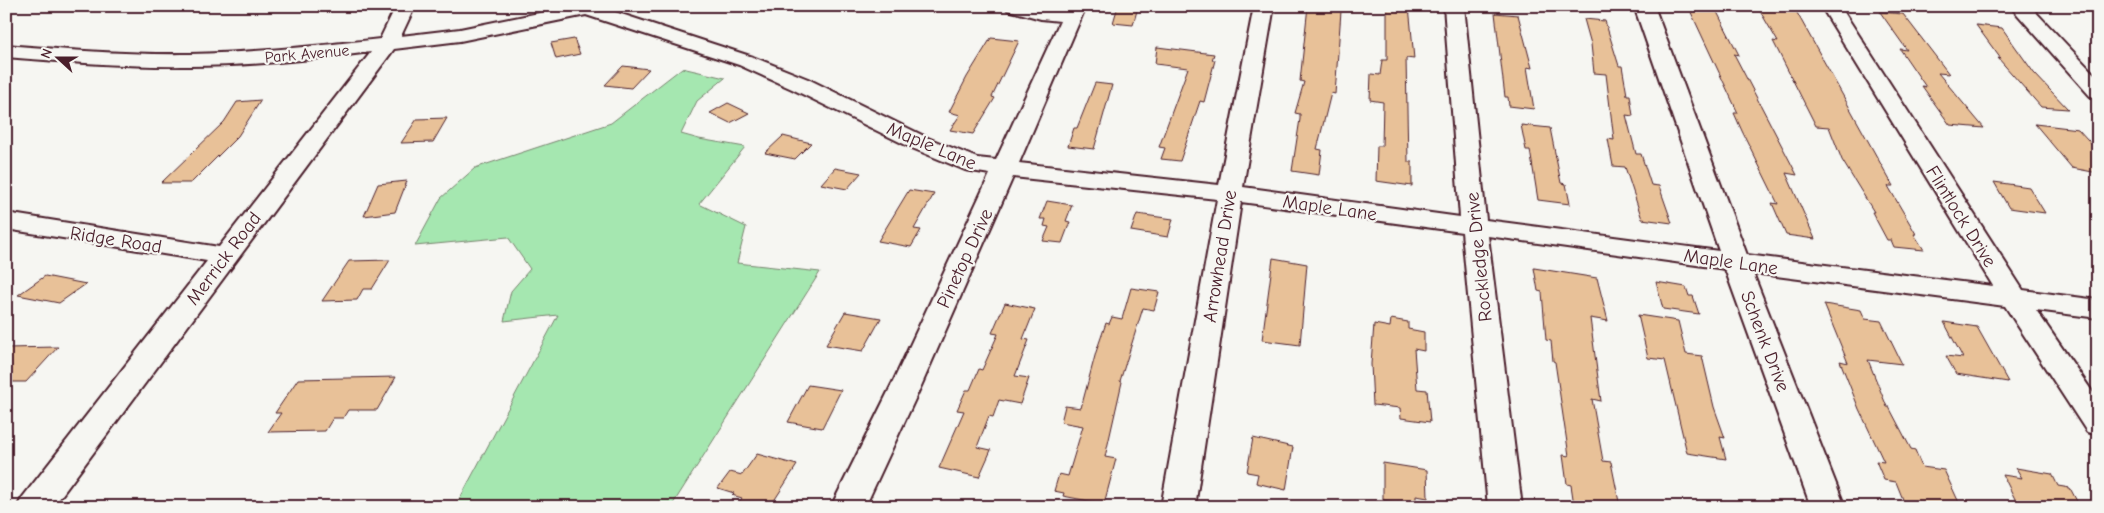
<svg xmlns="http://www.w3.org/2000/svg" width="2104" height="513" font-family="'Comic Neue',sans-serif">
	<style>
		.green { fill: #a5e7b0; stroke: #78836e }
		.building { fill: #e8c198; stroke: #4a1f2b }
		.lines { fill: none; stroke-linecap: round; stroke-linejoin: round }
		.minor-casing { stroke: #4a1f2b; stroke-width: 4 }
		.minor { fill: #f6f6f2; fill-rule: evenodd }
		.labels { text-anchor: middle; stroke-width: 4.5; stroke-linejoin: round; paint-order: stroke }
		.far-street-label { font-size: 16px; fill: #4a1f2b; stroke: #f6f6f2 }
		.street-label { font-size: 19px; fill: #4a1f2b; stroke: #f6f6f2 }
	</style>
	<rect width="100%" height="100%" fill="#f6f6f2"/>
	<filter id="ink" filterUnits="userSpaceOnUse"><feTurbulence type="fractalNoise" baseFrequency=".02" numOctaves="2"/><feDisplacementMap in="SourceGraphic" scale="10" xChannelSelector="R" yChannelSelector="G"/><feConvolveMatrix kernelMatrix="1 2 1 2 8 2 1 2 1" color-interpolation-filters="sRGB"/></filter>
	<g filter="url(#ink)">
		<path class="green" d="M682,68l43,10 -28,23 -16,33 18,5 46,8 -46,57 47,23 -9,36 83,9 -149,235h-220l8,-7 99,-185 -54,6 7,-30 19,-22 -22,-32 -93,9 26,-48 34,-30 136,-45z"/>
		<path class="building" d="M1118,6l20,1 -5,18 -20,-2z
			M1308,6h22l-1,4 12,1 -6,83 -4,-1 -14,56 5,1 -3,25 -27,-4 8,-52v-5l-5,-1 9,-31 -4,-1z
			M1387,6h22l5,53 -8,-1 2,104h4v24l-36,-5 1,-35h5l1,-44 -13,-2 1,-26 9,1 2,-15h5z
			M1688,6h26l25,49 -5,-1 63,121 -11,-2 29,66 -29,-4 -14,-32 6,1 -36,-73 -8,-18h4z
			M1757,6h35l4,5 97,175h-5l28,48h-2l10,16 -30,-3 -3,-7h-4l-15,-28h2l-32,-52 -13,-33 -13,-1 -43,-85 5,1z
			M1880,12l23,2 46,60 -11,-1 46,55 -34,-3 -28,-39 4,1 -26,-38 7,1z
			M1495,13l23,2 14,53 -5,-1 7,42 -25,-3 -1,-9h-3z
			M1584,19l21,2 14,45h3l5,29h3l3,21 -7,-1 10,39h5l10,31 8,1 13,37 -30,-4 -17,-52 -12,-1 -5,-27 6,1 -8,-66 -12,-1 -3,-29z
			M1976,25l26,3 32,45 34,36 -27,-2 -43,-49 3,1z
			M991,38l28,3 -27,56 3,1 -22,36 -23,-4 10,-15 -11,-3 18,-35z
			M574,39l6,15 -24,5 -5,-16z
			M1157,47l57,7 -2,6h3l-11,42 -4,-1 -20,60 -19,-2 4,-11 -6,-1 29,-79 -33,-4z
			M623,66l26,3 -18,19 -26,-3z
			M1095,83l17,2 -18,64 -26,-3 6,-18h3z
			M261,100l-23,36 -47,47h-30l63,-61 13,-20z
			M728,103l21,10 -19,10 -20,-10z
			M447,118l-14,24 -32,1 16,-24z
			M2035,124l43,5 20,22v22l-26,-5z
			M1521,125l29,3 11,55 5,1 4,20 -32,-4 -8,-50h-4z
			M783,136l28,7 -16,16 -30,-6z
			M835,168l26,5 -14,16 -26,-5z
			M407,181l-12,31 -31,4 14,-32z
			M1994,182l35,5 16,26 -36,-5z
			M909,190l25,4 -20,35 7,1 -10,17 -33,-6z
			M1047,201l25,4 -6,16 4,1 -8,21 -19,-2 6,-14 -5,-1 2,-7h-6z
			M1137,214l36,5 -5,18 -37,-6z
			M1273,258l34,6 -7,81 -38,-5z
			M390,260l-18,29h-9l-6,11 -35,1 27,-40z
			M1534,268l63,10 11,43 -18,-3 11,83 -9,-2 11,62 8,1 9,45h-33l-13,-2 -3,-20 -4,-1 -4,-29 6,1 -14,-94 -2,-1 -2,-20 -5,-1 -4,-48 -4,-1z
			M45,276l41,8 -27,19 -41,-8z
			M1656,282l30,5 3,9h4l6,18 -36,-5z
			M1131,288l28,4 -5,18 -11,-2 -23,73 2,1 -17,75 11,2 -12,45 -41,-8 1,-3 -10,-2 5,-17 9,2 15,-50 -22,-4 4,-16 16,2 15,-56 10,-29 3,1 3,-7 10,2z
			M1005,303l30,6 -12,30 6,1 -14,36 14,2 -9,26 -21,-4 -6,17 -4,-1 -12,31 14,3 -12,27 -40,-9 25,-57 -7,-1 9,-20h4l9,-21 3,1 16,-36 -6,-1z
			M1824,304l37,6 4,9 16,2 21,43 -34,-4 19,47h2l22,42 4,1 7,17 22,3 17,37h-55l-10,-25 -12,-2 -8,-19 8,1 -25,-53 -19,-48 8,2z
			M845,312l36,6 -18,33 -37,-6z
			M1638,315l40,6 8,33 16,2 12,51 11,31 -5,-1 6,22 -39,-6 -22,-93 -17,-2z
			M1391,319l17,3v7l16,3v19l-10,-2 3,40 10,1 3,32 -29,-4 -1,-10 -27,-3 -2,-41 3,-40 16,3z
			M1944,322l33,5 31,55 -52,-8 -10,-18 17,2z
			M58,347l-32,35h-20v-34z
			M396,377l-19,33h-29l-5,8h-10l-8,13 -57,1 13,-19h-6l23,-34z
			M808,385l33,5 -19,38 -34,-6z
			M1253,438l40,9 -7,43 -30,-7 2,-9 -11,-2z
			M757,454l40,11 -27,42h-34l6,-9 -10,-3 2,-2 -16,-5 12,-16 12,3z
			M1383,463l44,7 1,28 -12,-2v10l-33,-6z
			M2016,468l36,6 6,12 12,2 10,19h-61l-16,-32 19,3z"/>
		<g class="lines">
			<defs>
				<path id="minor" d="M396,6h19l-14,30 59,-7 113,-23h39l-3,4 144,47 55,22 120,59 49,20 19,2 64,-139 -19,-2 -33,-9 -2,-4h32l27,4 1,-4h20l-67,157 200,22 35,-179h20l-31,181 217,30 -16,-211h20l22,214 233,31 -85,-245h20l93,249 246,31 -172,-280h19l183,284 75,10v18l-62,-8 62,90v35l-11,-3 -82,-126 -252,-33 92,234h-34l-86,-238 -237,-33 34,271h-34l-26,-275 -221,-30 -46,305h-34l56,-308 -204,-22 -91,207 -57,123h-34l61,-123 98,-210 -25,-4 -53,-22 -120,-59 -53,-24 -153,-50 -126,26 -66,8 -341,458h-36l5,-9 185,-237 -201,-32v-16l213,34 152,-195c-61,8 -121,14 -182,14 -61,1 -122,-4 -183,-9v-12c61,5 122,10 184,9 63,-1 127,-8 190,-15z
					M2010,6h20l68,72v19l-8,-1z"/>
			</defs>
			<use href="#minor" class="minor-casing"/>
			<use href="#minor" class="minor"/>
		</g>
	</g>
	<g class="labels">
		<g class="far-street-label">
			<text transform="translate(307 53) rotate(-5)" y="6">Park Avenue</text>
		</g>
		<g class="street-label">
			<text transform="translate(932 145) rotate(23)" y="7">Maple Lane</text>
			<text transform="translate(1330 207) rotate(8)" y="7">Maple Lane</text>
			<text transform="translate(1962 216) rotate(58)" y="7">Flintlock Drive</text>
			<text transform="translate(116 239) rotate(9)" y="7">Ridge Road</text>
			<text transform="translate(1219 256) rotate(-81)" y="7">Arrowhead Drive</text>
			<text transform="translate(1478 257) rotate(-96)" y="7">Rockledge Drive</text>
			<text transform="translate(223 258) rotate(-53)" y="7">Merrick Road</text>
			<text transform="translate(964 258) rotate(-65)" y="7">Pinetop Drive</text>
			<text transform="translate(1731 261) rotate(8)" y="7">Maple Lane</text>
			<text transform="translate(1766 341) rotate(69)" y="7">Schenk Drive</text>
		</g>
	</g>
	<rect width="2104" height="513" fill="none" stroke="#f6f6f2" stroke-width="25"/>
	<rect x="12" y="12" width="2079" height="488" fill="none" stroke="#4a1f2b" stroke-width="2" filter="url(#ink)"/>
	<g transform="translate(58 58) rotate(291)" stroke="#f6f6f2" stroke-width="4" paint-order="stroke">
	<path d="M0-4L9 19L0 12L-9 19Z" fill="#4a1f2b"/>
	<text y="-8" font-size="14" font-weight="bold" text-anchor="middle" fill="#4a1f2b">N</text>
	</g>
</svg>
